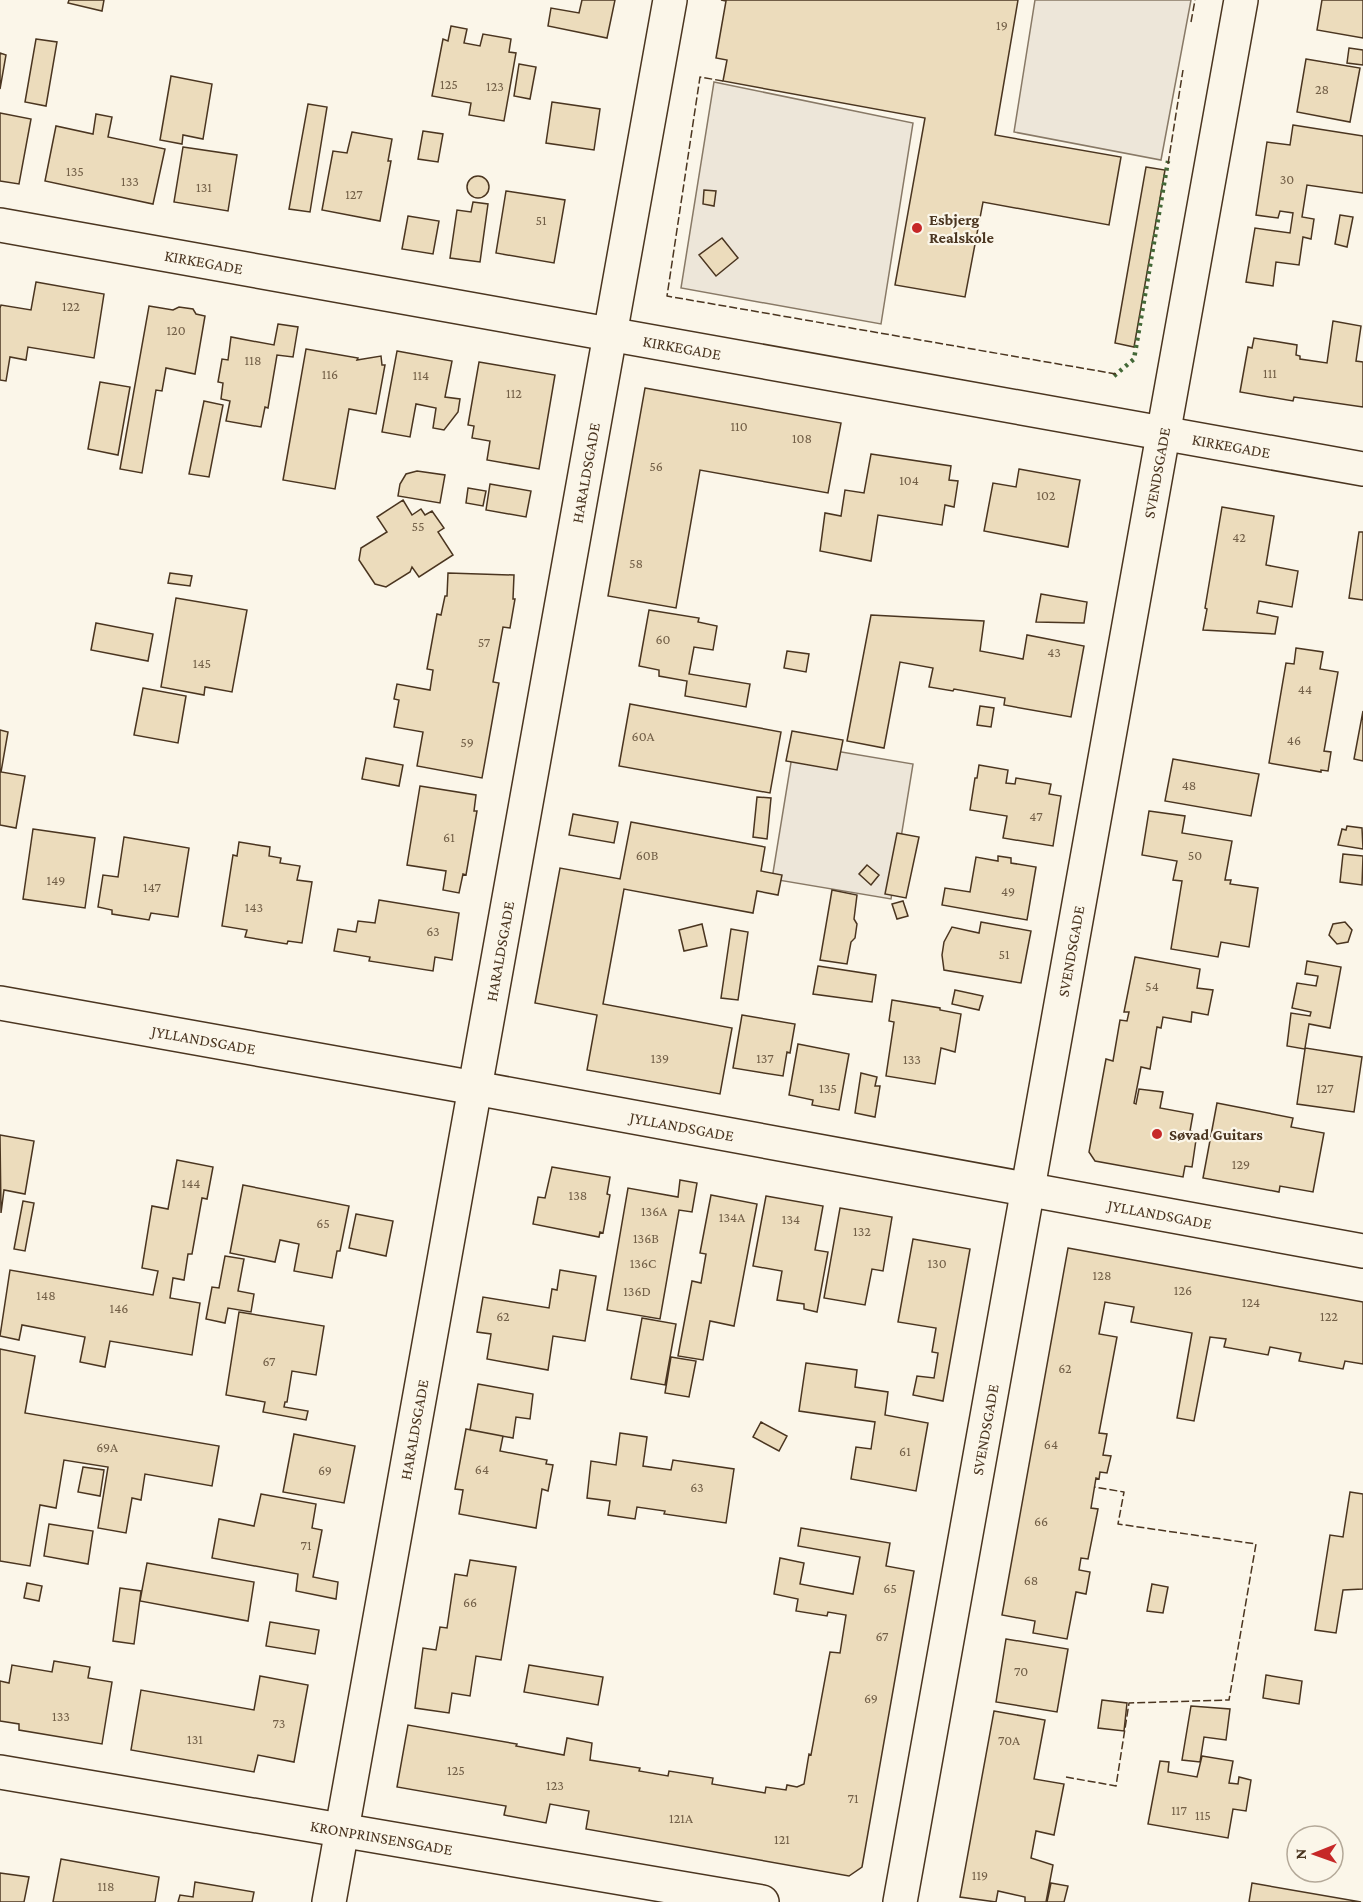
<svg xmlns="http://www.w3.org/2000/svg" width="1363" height="1902" font-family="'Crimson Pro',serif">
	<style>
		.green { fill: #ede6d9; stroke: #887966; stroke-width: 1.5 }
		.building { fill: #ecdcbc; stroke: #4a3520; stroke-width: 1.5 }
		.lines { fill: none; stroke-linecap: round; stroke-linejoin: round }
		.minor-casing { stroke: #4a3520; stroke-width: 36 }
		.minor { stroke: #fbf6e9; stroke-width: 33 }
		.hedge { stroke: #436837; stroke-width: 4.5; stroke-dasharray: 3 4.5; stroke-linecap: butt }
		.fence { stroke: #4a3520; stroke-width: 1.5; stroke-dasharray: 8 3; stroke-linecap: butt }
		.poi-dot { fill: #c62828; stroke: #fbf6e9; stroke-width: 2 }
		.labels { text-anchor: middle; stroke-width: 4.5; stroke-linejoin: round; paint-order: stroke }
		.number-label { font-size: 14px; fill: #725f47 }
		.poi-label { font-size: 16px; font-weight: bold; fill: #4a3520; stroke: #fbf6e9; text-anchor: start }
		.street-label { font-size: 16px; fill: #4a3520; stroke: #fbf6e9 }
	</style>
	<rect width="100%" height="100%" fill="#fbf6e9"/>
	<path class="green" d="M1035,0h156l-30,160 -147,-28z
		M714,82l199,41 -32,201 -200,-36z
		M794,744l119,20 -22,135 -119,-20z"/>
	<path class="building" d="M69,0h35l-2,11 -34,-8z
		M582,0h33l-8,38 -59,-12 3,-18 28,5z
		M721,0h297l-23,135 126,22 -12,68 -126,-23 -18,95 -70,-12 30,-167 -202,-37 4,-21 -11,-2 10,-57z
		M1322,0h41v38l-46,-8z
		M451,26l16,3 -3,14 16,3 3,-12 28,5 -2,13 7,1 -12,68 -35,-6 2,-12 -39,-7 11,-57 5,2z
		M36,39l21,3 -11,64 -21,-4z
		M1349,48l14,2v15l-16,-2z
		M0,53l6,2 -6,34z
		M1306,59l54,9 -10,54 -53,-10z
		M519,64l17,3 -6,32 -16,-3z
		M171,76l41,8 -9,55 -20,-4 -1,9 -22,-4z
		M552,102l48,7 -6,41 -48,-7z
		M308,104l19,3 -17,105 -21,-3z
		M0,113l31,6 -12,65 -19,-3z
		M96,114l16,3 -4,20 57,12 -12,55 -108,-23 11,-55 37,8z
		M1293,125l70,11v57l-56,-8 -5,32 12,2 -3,20 -8,-2 -4,28 -23,-3 -3,24 -27,-4 9,-54 35,5 3,-20 -13,-2 -2,7 -22,-3 11,-73 23,3z
		M423,131l20,3 -5,28 -20,-3z
		M352,132l40,7 -4,22h3l-11,60 -58,-11 11,-59 14,2z
		M183,147l54,8 -9,56 -54,-9z
		M1146,167l19,3 -31,177 -19,-4z
		M467 187a11 11 0 1 1 22 0a11 11 0 1 1-22 0Z
		M704,190l12,1 -2,15 -11,-2z
		M506,191l59,9 -11,63 -58,-10z
		M473,202l15,2 -8,58 -30,-4 7,-48 14,2z
		M1340,215l13,2 -6,30 -12,-3z
		M408,216l31,5 -6,33 -31,-5z
		M722,238l16,20 -22,18 -17,-21z
		M36,282l68,12 -10,64 -66,-11 -2,13 -16,-3 -4,24 -6,-1v-72l1,-3 30,5z
		M149,306l24,4 6,-3 14,2 3,5 9,2 -10,58 -29,-6 -4,23 -6,-1 -14,83 -22,-4z
		M1333,321l28,5 -5,35 7,1v45l-69,-10 -1,4 -53,-9 8,-45 4,1 2,-10 43,7 -1,10 4,1v3l27,4z
		M278,324l20,3 -5,30 -16,-2 -9,53 -3,-1 -4,20 -35,-6 4,-20 -9,-2 2,-16 -5,-1 4,-23 6,1 3,-23 43,8z
		M306,349l52,9 -1,2 24,-4 1,9h3l-9,49 -27,-5 -14,80 -52,-9z
		M397,351l55,10 -7,36 15,2 -2,13 -14,18 -11,-2 3,-20 -20,-4 -6,33 -28,-5z
		M479,362l76,13 -16,94 -52,-9 3,-19 -18,-3 2,-12 -6,-1z
		M100,382l30,5 -12,68 -30,-6z
		M645,388l196,35 -13,70 -128,-23 -24,138 -68,-12z
		M204,401l19,4 -14,72 -20,-3z
		M871,454l80,12 -2,14 9,1 -4,26 -9,-2 -3,20 -64,-10 -7,46 -51,-10 5,-38 16,3 4,-26 19,3z
		M1019,469l61,11 -12,67 -84,-16 9,-48 23,4z
		M417,471l28,4 -5,28 -42,-7 2,-12 6,-10z
		M490,484l41,7 -5,26 -40,-7z
		M468,488l18,3 -3,15 -17,-3z
		M403,500l9,15 9,-6 4,6 7,-4 12,17 -6,4 15,23 -34,22 -7,-10 -2,5 -24,15 -11,-3 -16,-24 2,-12 26,-16 -10,-15z
		M1222,507l52,9 -8,49 32,6 -6,36 -33,-6 -2,12 21,4 -3,17 -72,-4 4,-21 -2,-1z
		M1359,532h4v68l-14,-2z
		M170,573l22,3 -2,10 -22,-3z
		M448,573l66,2 -1,24h2l-5,29 -7,-1 -10,55 6,1 -17,95 -65,-12 6,-34 -29,-5 5,-27 -5,-1 3,-15 33,6 3,-20 -6,-1 10,-55 4,1 4,-19h2z
		M1041,594l46,8 -3,21 -48,-1z
		M176,598l71,12 -15,82 -27,-5 -1,8 -43,-8z
		M649,610l50,8 -1,4 19,4 -4,24 -19,-3 -5,27 61,10 -4,23 -61,-11 2,-15 -28,-5v-6l-20,-4z
		M871,615l113,6 -4,30 43,8 4,-24 57,11 -13,71 -67,-12 1,-7 -51,-9 -1,2 -24,-4 4,-19 -33,-6 -16,86 -37,-7z
		M96,623l57,11 -5,27 -57,-11z
		M1296,648l27,4 -3,17 18,3 -14,79 7,1 -3,19 -7,-1v2l-52,-9 17,-100 8,1z
		M787,651l22,3 -3,18 -22,-4z
		M143,688l43,8 -8,47 -44,-8z
		M630,704l151,28 -11,61 -151,-27z
		M980,706l14,2 -3,19 -14,-2z
		M1363,711v50l-9,-2z
		M0,730l8,2 -7,40 24,4 -9,52 -16,-3z
		M792,731l51,9 -6,30 -51,-9z
		M366,758l37,7 -4,21 -37,-7z
		M1173,759l86,15 -8,42 -86,-15z
		M979,765l29,5 -2,13 9,1 1,-6 35,6 -2,10 12,2 -8,50 -50,-8 4,-22 -37,-6 5,-32h2z
		M420,786l56,9 -2,16h3l-11,64 -3,-1 -4,19 -16,-3 3,-19 -39,-6z
		M757,797l14,1 -4,41 -14,-2z
		M1149,811l36,5 -3,17 50,8 -7,39h6l-1,4 28,4 -9,59 -28,-5 -3,15 -47,-8 11,-68 -9,-1 4,-19 -35,-6z
		M573,814l45,8 -4,21 -45,-8z
		M631,822l134,25 -4,24 21,4 -4,20 -21,-4 -4,22 -129,-24 -21,115 129,24 -12,66 -133,-24 10,-55 -62,-12 25,-135 60,11z
		M1347,826l15,2 1,21 -25,-4 4,-16 4,1z
		M33,829l62,9 -10,70 -62,-9z
		M897,833l22,4 -13,61 -21,-4z
		M124,837l65,11 -11,69 -27,-4 -2,7 -37,-6v-4l-14,-3 5,-32 15,2z
		M239,842l31,5 -1,9 12,2 -1,5 20,3 -3,14 15,2 -10,61 -14,-2 -1,3 -42,-7 2,-7 -25,-4 11,-71 4,1z
		M1343,854l20,2 -1,29 -22,-3z
		M998,856l13,2v5l25,4 -9,53 -85,-15 3,-17 25,4 6,-35 22,4z
		M867,865l12,10 -8,10 -12,-11z
		M832,890l25,5 -3,24 3,5 -2,14 -4,4 -4,22 -27,-4z
		M379,900l80,13 -7,47 -17,-3 -2,14 -64,-10 1,-4 -36,-6 4,-22 18,3 2,-11 17,2z
		M903,901l5,15 -11,3 -5,-15z
		M981,922l50,9 -10,52 -77,-13 -2,-15 2,-13 8,-15 27,6z
		M1345,922l7,8 -4,12 -11,2 -8,-9 4,-11z
		M702,924l5,22 -23,5 -5,-21z
		M731,929l17,3 -10,68 -17,-2z
		M1135,957l65,12 -3,19 16,2 -5,25 -16,-3 -1,10 -28,-5 -2,11 -4,-1 -7,42 -9,-2 -7,36 2,1 3,-15 24,3 -3,16 33,6 -3,17 7,2 -5,34 -7,-1 -2,11 -88,-16 -6,-9 17,-93 7,2 7,-41 7,1 2,-9h-5z
		M1307,961l34,6 -11,61 -21,-4 -4,24 57,9 -8,55 -57,-8 8,-55 -18,-3 4,-33 19,3 1,-4 -19,-4 5,-25 19,3 2,-10 -13,-2z
		M818,966l58,9 -4,27 -59,-8z
		M955,990l28,6 -4,14 -27,-6z
		M892,1000l48,8v2l21,4 -6,38 -14,-4 -6,36 -49,-8 8,-54 -5,-1z
		M742,1015l53,9 -5,29 -3,-1 -4,24 -50,-8z
		M798,1044l51,10 -10,56 -27,-5 1,-5 -24,-5z
		M861,1073l16,4 -2,9h5l-5,31 -20,-4z
		M1217,1103l76,15 -2,9 33,6 -11,59 -33,-6 -1,6 -76,-14z
		M0,1135l34,6 -9,53 -21,-4 -3,23z
		M177,1160l36,7 -6,32 -5,-1 -10,56h-4l-4,26 -11,-2 -3,20 30,5 -8,52 -82,-14 -5,26 -25,-5 5,-25 -63,-12 -3,15 -19,-4 10,-66 143,25 5,-24 -16,-3 10,-62 16,3z
		M552,1167l58,10 -3,17 3,1 -7,38 -3,-1 -1,5 -66,-13 5,-27 7,1z
		M680,1180l17,3 -5,29 -13,-2 -19,109 -53,-9 21,-122 50,9z
		M243,1185l106,21 -9,45h-3l-5,27 -38,-7 5,-27 -19,-4 -5,22 -45,-9z
		M711,1195l46,9 -23,122 -24,-5 -7,39 -25,-4 14,-75 9,2 5,-29 -6,-1z
		M766,1196l57,10 -8,44 13,2 -11,60 -13,-3v-5l-27,-4 5,-29 -29,-5z
		M23,1201l11,2 -9,48 -11,-2z
		M840,1208l52,9 -9,54 -11,-2 -7,36 -41,-7z
		M356,1214l37,7 -7,35 -37,-8z
		M913,1239l57,10 -27,152 -30,-6 4,-19 17,2 4,-25 -6,-1 4,-24 -38,-6z
		M1068,1248l295,54v62l-18,-3 -2,8 -44,-8 2,-8 -31,-6 -2,8 -44,-8 2,-8 -16,-2 -16,84 -17,-3 15,-85 -61,-11 3,-15 -29,-5 -6,32 18,3 -18,96 8,1 -4,21 8,1 -4,17 -7,-1 -1,7 -3,-1 -5,30 7,1 -10,50 -7,-1 -2,12 11,2 -4,22 -10,-2 -9,47 -34,-6 2,-12 -33,-6z
		M225,1256l19,3 -6,32 16,3 -3,18 -23,-4 -3,15 -19,-4 6,-32 7,1z
		M560,1270l36,6 -11,65 -32,-5 -5,34 -61,-11 4,-25 -14,-2 6,-35 66,11 3,-19 5,1z
		M239,1312l85,14 -8,49 -24,-4 -5,31h-2l-1,5 24,4 -2,9 -43,-8 2,-10 -39,-7z
		M642,1318l34,6 -11,61 -34,-6z
		M0,1349l35,7 -10,57 194,33 -7,40 -67,-12 -4,26 -9,-2 -6,35 -28,-5 10,-61 -44,-7 -8,48 -16,-3 -10,61 -30,-5z
		M671,1357l25,4 -7,36 -24,-4z
		M806,1363l51,7 -2,17 33,5 -3,23 43,8 -12,68 -65,-12 5,-32 15,2 4,-27 -76,-11z
		M478,1384l55,10 -3,25 -14,-2 -3,21 -43,-8z
		M761,1422l26,14 -8,15 -26,-14z
		M466,1429l37,7 -3,15 47,9 -1,4 7,1 -5,26 -6,-2 -6,39 -77,-14 4,-24 -8,-1z
		M620,1433l27,4 -4,29 28,4 2,-10 61,9 -8,54 -62,-9 1,-3 -28,-4 -2,12 -27,-4 2,-14 -23,-3 4,-37 25,4z
		M294,1434l61,12 -11,57 -61,-11z
		M83,1467l21,3 -4,26 -22,-4z
		M1350,1492l13,2v95l-20,1 -7,43 -21,-3 15,-95 13,2z
		M261,1494l55,10 -4,24 10,2 -9,47 25,5 -2,17 -40,-8 2,-17 -86,-16 7,-39 35,7z
		M49,1524l44,7 -5,33 -44,-8z
		M801,1528l89,15 -4,23 28,5 -52,296 -13,9 -263,-47 3,-18 -39,-7 -4,19 -42,-8 2,-9 -109,-19 11,-62 109,19 -1,2 48,9 3,-17 25,5 -2,17 50,8 -1,3 29,5 1,-5 44,7 -1,6 53,9 1,-6 20,3 1,-5 10,2 7,-3 5,-30 2,1 19,-103 10,1 6,-38 -18,-3 -1,4 -31,-5 2,-12 -24,-5 6,-36 24,5 -4,21 53,10 7,-37 -62,-11z
		M470,1560l46,7 -15,93 -25,-4 -6,40 -18,-3 -3,20 -34,-5 8,-60 13,2 4,-23 7,1 8,-54 12,2z
		M147,1563l107,19 -6,39 -108,-20z
		M27,1583l15,3 -3,15 -15,-3z
		M1152,1584l16,3 -5,26 -16,-2z
		M120,1588l21,3 -7,53 -21,-3z
		M270,1622l49,8 -4,24 -49,-8z
		M1006,1639l62,10 -11,63 -61,-10z
		M54,1661l36,6 -2,11 24,4 -10,62 -83,-14v-6l-19,-3v-40l9,2 3,-18 40,7z
		M529,1665l74,12 -5,28 -74,-13z
		M1266,1675l36,6 -3,23 -36,-6z
		M260,1676l48,9 -14,77 -36,-7 -4,17 -123,-22 10,-60 113,20z
		M1102,1700l25,3 -3,28 -26,-3z
		M1191,1706l39,3 -4,31 -22,-3 -4,25 -18,-2z
		M994,1711l51,9 -11,59 30,5 -10,51 -18,-4 -5,27 22,7 -7,37h-21v-5l-27,-6 -2,11 -36,-5z
		M1202,1756l31,5 -4,22 9,1 1,-7 12,3 -5,31 -13,-2 -5,29 -80,-14 12,-63 9,1 -1,10 29,5z
		M61,1859l98,18 -4,25h-102z
		M0,1873l29,4 -5,25h-24z
		M195,1882l59,10 -2,10h-74l2,-7 13,2z
		M1051,1883l17,3 -4,16h-17z
		M1252,1883l109,19h-112z"/>
	<g class="lines">
		<defs>
			<g id="minor">
				<path id="s1" d="M0,225l1363,244"/>
				<path id="s2" d="M0,1003l475,85 888,163"/>
				<path id="s3" d="M0,1772l762,130"/>
				<path id="s4" d="M329,1902l341,-1902"/>
				<path id="s5" d="M900,1902l341,-1902"/>
			</g>
		</defs>
		<use href="#minor" class="minor-casing"/>
		<use href="#minor" class="minor"/>
		<path class="hedge" d="M1114,376l20,-17 34,-198"/>
		<path class="fence" d="M1191,22l4,-22
			M723,81l-23,-4 -33,219 449,78
			M1168,164l15,-94
			M1066,1777l50,9 13,-83 100,-3 27,-156 -138,-20 6,-32 -30,-5"/>
	</g>
	<g class="poi-dot">
		<circle cx="917" cy="228" r="6"/>
		<circle cx="1157" cy="1134" r="6"/>
	</g>
	<g class="labels">
		<g class="number-label">
			<text x="1002" y="30">19</text>
			<text x="449" y="89">125</text>
			<text x="495" y="91">123</text>
			<text x="1322" y="94">28</text>
			<text x="75" y="176">135</text>
			<text x="1287" y="184">30</text>
			<text x="130" y="186">133</text>
			<text x="204" y="192">131</text>
			<text x="354" y="199">127</text>
			<text x="541" y="225">51</text>
			<text x="71" y="311">122</text>
			<text x="176" y="335">120</text>
			<text x="253" y="365">118</text>
			<text x="1270" y="378">111</text>
			<text x="330" y="379">116</text>
			<text x="421" y="380">114</text>
			<text x="514" y="398">112</text>
			<text x="739" y="431">110</text>
			<text x="802" y="443">108</text>
			<text x="656" y="471">56</text>
			<text x="909" y="485">104</text>
			<text x="1046" y="500">102</text>
			<text x="418" y="531">55</text>
			<text x="1239" y="542">42</text>
			<text x="636" y="568">58</text>
			<text x="663" y="644">60</text>
			<text x="484" y="647">57</text>
			<text x="1054" y="657">43</text>
			<text x="202" y="668">145</text>
			<text x="1305" y="694">44</text>
			<text x="643" y="741">60A</text>
			<text x="1294" y="745">46</text>
			<text x="467" y="747">59</text>
			<text x="1189" y="790">48</text>
			<text x="1036" y="821">47</text>
			<text x="449" y="842">61</text>
			<text x="647" y="860">60B</text>
			<text x="1195" y="860">50</text>
			<text x="56" y="885">149</text>
			<text x="152" y="892">147</text>
			<text x="1008" y="896">49</text>
			<text x="254" y="912">143</text>
			<text x="433" y="936">63</text>
			<text x="1004" y="959">51</text>
			<text x="1152" y="991">54</text>
			<text x="660" y="1063">139</text>
			<text x="765" y="1063">137</text>
			<text x="912" y="1064">133</text>
			<text x="828" y="1093">135</text>
			<text x="1325" y="1093">127</text>
			<text x="1241" y="1169">129</text>
			<text x="191" y="1188">144</text>
			<text x="578" y="1200">138</text>
			<text x="654" y="1216">136A</text>
			<text x="732" y="1222">134A</text>
			<text x="791" y="1224">134</text>
			<text x="323" y="1228">65</text>
			<text x="862" y="1236">132</text>
			<text x="646" y="1243">136B</text>
			<text x="643" y="1268">136C</text>
			<text x="937" y="1268">130</text>
			<text x="1102" y="1280">128</text>
			<text x="1183" y="1295">126</text>
			<text x="637" y="1296">136D</text>
			<text x="46" y="1300">148</text>
			<text x="1251" y="1307">124</text>
			<text x="119" y="1313">146</text>
			<text x="503" y="1321">62</text>
			<text x="1329" y="1321">122</text>
			<text x="269" y="1366">67</text>
			<text x="1065" y="1373">62</text>
			<text x="1051" y="1449">64</text>
			<text x="107" y="1452">69A</text>
			<text x="905" y="1456">61</text>
			<text x="482" y="1474">64</text>
			<text x="325" y="1475">69</text>
			<text x="697" y="1492">63</text>
			<text x="1041" y="1526">66</text>
			<text x="306" y="1550">71</text>
			<text x="1031" y="1585">68</text>
			<text x="890" y="1593">65</text>
			<text x="470" y="1607">66</text>
			<text x="882" y="1641">67</text>
			<text x="1021" y="1676">70</text>
			<text x="871" y="1703">69</text>
			<text x="61" y="1721">133</text>
			<text x="279" y="1728">73</text>
			<text x="195" y="1744">131</text>
			<text x="1009" y="1745">70A</text>
			<text x="456" y="1775">125</text>
			<text x="555" y="1790">123</text>
			<text x="853" y="1803">71</text>
			<text x="1179" y="1815">117</text>
			<text x="1203" y="1820">115</text>
			<text x="681" y="1823">121A</text>
			<text x="782" y="1844">121</text>
			<text x="980" y="1880">119</text>
			<text x="106" y="1891">118</text>
		</g>
		<g class="poi-label">
			<text x="929" y="225">Esbjerg<tspan x="929" dy="18">Realskole</tspan></text>
			<text x="1169" y="1140">Søvad Guitars</text>
		</g>
		<g class="street-label">
			<text dy="6" stroke="none"><textPath href="#s1" startOffset="207">KIRKEGADE</textPath></text>
			<text dy="6" stroke="none"><textPath href="#s1" startOffset="693">KIRKEGADE</textPath></text>
			<text dy="6" stroke="none"><textPath href="#s1" startOffset="1251">KIRKEGADE</textPath></text>
			<text dy="6" stroke="none"><textPath href="#s4" startOffset="1452">HARALDSGADE</textPath></text>
			<text dy="6" stroke="none"><textPath href="#s5" startOffset="1452">SVENDSGADE</textPath></text>
			<text dy="6" stroke="none"><textPath href="#s4" startOffset="966">HARALDSGADE</textPath></text>
			<text dy="6" stroke="none"><textPath href="#s5" startOffset="966">SVENDSGADE</textPath></text>
			<text dy="6" stroke="none"><textPath href="#s2" startOffset="207">JYLLANDSGADE</textPath></text>
			<text dy="6" stroke="none"><textPath href="#s2" startOffset="693">JYLLANDSGADE</textPath></text>
			<text dy="6" stroke="none"><textPath href="#s2" startOffset="1179">JYLLANDSGADE</textPath></text>
			<text dy="6" stroke="none"><textPath href="#s4" startOffset="480">HARALDSGADE</textPath></text>
			<text dy="6" stroke="none"><textPath href="#s5" startOffset="480">SVENDSGADE</textPath></text>
			<text dy="6" stroke="none"><textPath href="#s3" startOffset="387">KRONPRINSENSGADE</textPath></text>
		</g>
	</g>
	<g transform="translate(1315 1854) rotate(269)"><circle r="28" fill="#fbf6e9" stroke="#b4a999" stroke-width="1.5"/>
	<path d="M0-4.5L10 22L0 15L-10 22Z" fill="#c62828"/>
	<text y="-9" font-size="16" font-weight="bold" text-anchor="middle" fill="#4a3520">N</text>
	</g>
</svg>
